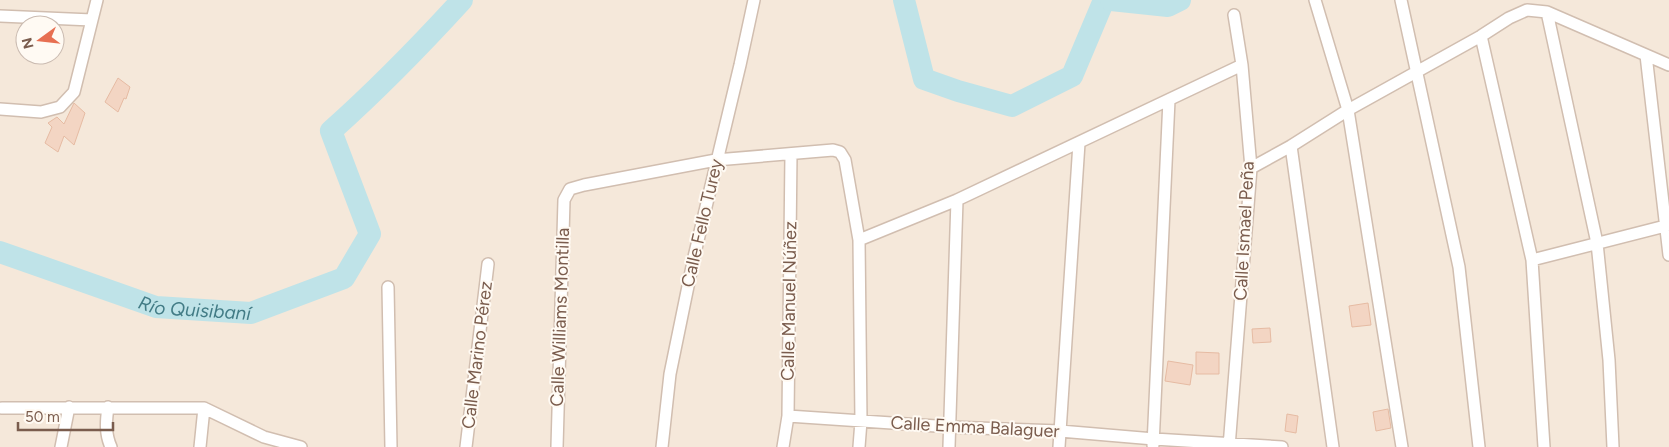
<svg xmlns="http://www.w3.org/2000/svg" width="1669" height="447" font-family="Figtree,sans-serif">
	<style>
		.residential { fill: #f5e8da; fill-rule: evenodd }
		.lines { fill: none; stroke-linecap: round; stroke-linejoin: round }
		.river { stroke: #bfe3e8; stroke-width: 22 }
		.building { fill: #f3d5c3; stroke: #e6bba3 }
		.street-casing { stroke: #d1beb0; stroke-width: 14 }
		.street { stroke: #fff; stroke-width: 11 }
		.labels { text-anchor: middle; stroke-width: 4; stroke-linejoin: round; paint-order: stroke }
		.street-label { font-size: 18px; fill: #7a5c4d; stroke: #fffaf3 }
		.water-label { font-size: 19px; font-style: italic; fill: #437c86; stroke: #fffaf3 }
	</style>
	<rect width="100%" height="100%" fill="#fdf6ec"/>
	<path class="residential" d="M0,0h1669v447h-1669zM25,25h30v30h-30z"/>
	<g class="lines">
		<g class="river">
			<path d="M904,0l20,79 34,12 54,15 60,-30 32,-76"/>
			<path d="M1111,0l57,6 12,-6"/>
			<path id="s1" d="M0,252l156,55 95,6 93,-35 26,-44 -39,-103c47,-42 89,-85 131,-131"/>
		</g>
	</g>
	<path class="building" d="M118,78l12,9 -4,12 -2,-1 -6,14 -13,-10z
		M74,103l11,10 -11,32 -10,-9 -6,16 -13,-9 7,-16 -4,-4 9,-6 7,7z
		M1368,303l3,22 -19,2 -3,-21z
		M1270,328l1,14 -18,1 -1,-14z
		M1196,352l23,1v21h-23z
		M1168,361l25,4 -3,20 -25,-4z
		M1388,409l3,19 -15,3 -3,-19z
		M1287,414l11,2 -2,17 -11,-2z"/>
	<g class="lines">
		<defs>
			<path id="street" d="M1315,0l33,110 54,337
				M1401,0l58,267 20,180
				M1547,12l50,231 12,117 4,87
				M0,16l92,4 5,-20
				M1481,36l51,224 12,187
				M1646,55l23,200
				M0,109l41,3 19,-5 14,-15 18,-72
				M1291,146l42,301
				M1251,168l40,-22 57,-36 133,-74 28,-18 18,-8 20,2 122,53
				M859,240l98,-40 285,-135
				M1532,260l137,-35
				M388,287l3,160
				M108,407c-2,14 -3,27 3,40
				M2,408h202l60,29 37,10
				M788,416l163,11 109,4 94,8 128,8
				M1153,445l16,-345
				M61,447l8,-40
				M200,447l4,-39
				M466,447l22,-183
				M557,447l7,-247 6,-11 14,-4 132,-25 117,-10 7,2 5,8 14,80 2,181 -2,26
				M662,447l8,-73 24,-117 46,-192 14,-65
				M783,447l5,-31 3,-262
				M949,447l8,-247
				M1059,447l20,-304
				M1229,447l22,-279 -9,-103 -8,-50"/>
		</defs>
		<use href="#street" class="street-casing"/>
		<use href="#street" class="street"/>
	</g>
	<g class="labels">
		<g class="street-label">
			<text transform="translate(702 223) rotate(-77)" y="6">Calle Fello Turey</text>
			<text transform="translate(1244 231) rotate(-87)" y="6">Calle Ismael Peña</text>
			<text transform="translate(789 301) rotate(-89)" y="6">Calle Manuel Núñez</text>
			<text transform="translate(560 317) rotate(-88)" y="6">Calle Williams Montilla</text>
			<text transform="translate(477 355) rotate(-83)" y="6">Calle Marino Pérez</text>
			<text transform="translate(975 427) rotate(3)" y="6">Calle Emma Balaguer</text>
		</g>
		<g class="water-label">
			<text dy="7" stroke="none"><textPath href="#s1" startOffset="204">Río Quisibaní</textPath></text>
		</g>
	</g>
	<g transform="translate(40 40) rotate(255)"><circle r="24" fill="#fffaf3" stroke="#cabbb1"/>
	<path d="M0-4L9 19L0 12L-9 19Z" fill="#e76f51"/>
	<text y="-8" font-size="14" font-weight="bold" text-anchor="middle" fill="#7a5c4d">N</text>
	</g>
	<path d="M18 422v8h95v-8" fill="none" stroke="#7a5c4d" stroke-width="2.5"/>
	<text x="25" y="422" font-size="15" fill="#7a5c4d" stroke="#fffaf3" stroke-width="4" paint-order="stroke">50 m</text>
</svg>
